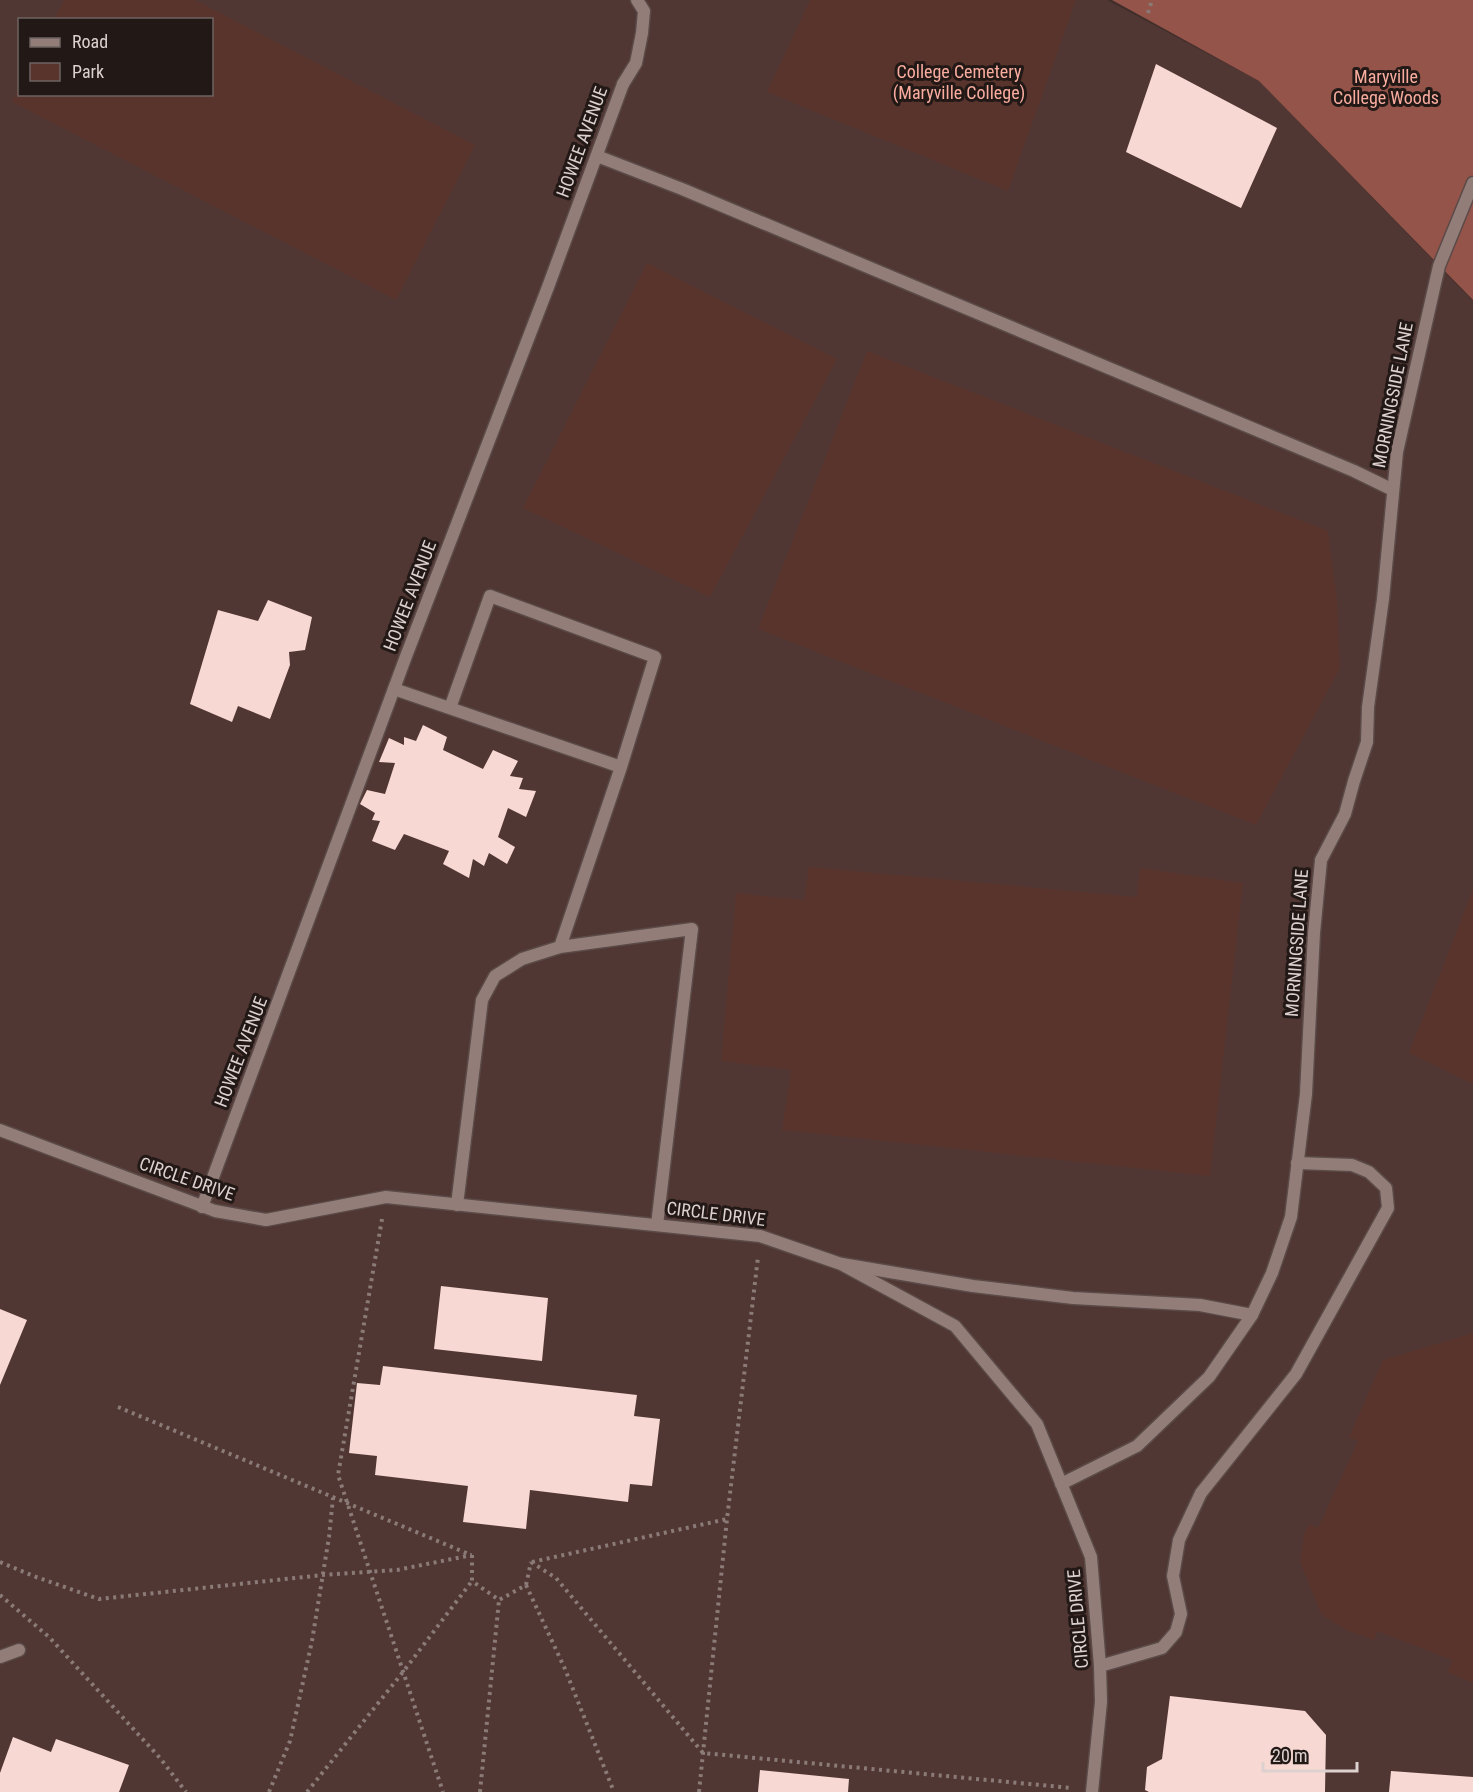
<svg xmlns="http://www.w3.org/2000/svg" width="1473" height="1792" font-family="'Roboto Condensed',sans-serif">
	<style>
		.built { fill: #513733; fill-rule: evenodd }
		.green { fill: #58342d }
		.forest { fill: #945449 }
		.building { fill: #f7d8d2 }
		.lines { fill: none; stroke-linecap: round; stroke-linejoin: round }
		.lane-casing { stroke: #5a4a48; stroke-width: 15 }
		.street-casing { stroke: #5a4a48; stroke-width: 15 }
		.path { stroke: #8a7a78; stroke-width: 4; stroke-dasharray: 3 4.5; stroke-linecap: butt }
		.lane { stroke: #937d79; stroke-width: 12 }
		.street { stroke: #937d79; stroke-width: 12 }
		.labels { text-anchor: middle; stroke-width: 6; stroke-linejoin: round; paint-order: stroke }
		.park-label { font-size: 18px; fill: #faad9f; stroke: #221917 }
		.street-label { font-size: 18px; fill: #ddd1cf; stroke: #221917 }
	</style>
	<rect width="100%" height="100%" fill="#412e2b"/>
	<path class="built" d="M0,0h1107l152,81 214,220v1491h-1473zM20,20h192v74h-192z"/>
	<path class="green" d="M64,0h131l280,145 -79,155 -384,-198 7,-15 1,7h192v-74l-158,-1z
		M810,0h266l-68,191 -241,-99z
		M647,263l190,96 -127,238 -187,-89z
		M867,351l461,180 9,69 3,68 -84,157 -498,-196z
		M809,867l328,30 3,-29 103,15 -33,293 -428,-46 9,-60 -70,-9 15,-168 68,7z
		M1473,889v195l-64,-31z
		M1473,1333v350l-25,-11 4,-12 -75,-29 -3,9 -28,-10 -25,-16 -21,-52 4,-28 5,-10 9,4 40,-87 -9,-4 34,-77z"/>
	<path class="forest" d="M1112,0h361v300l-214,-219z"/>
	<path class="building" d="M1156,64l121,64 -36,80 -115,-56z
		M268,600l44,17 -7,33 -16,2 1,13 -20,54 -32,-13 -6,16 -42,-18 28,-94 40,11z
		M423,725l24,12 -4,13 40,19 10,-19 25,11 -8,15 13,2 -4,11 17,2 -10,26 -18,-9 -10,29 17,10 -8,17 -18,-11 -5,13 -11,-7 -4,19 -26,-14 6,-13 -45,-17 -9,16 -23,-9 8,-20 -8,-1 3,-7 -15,-9 7,-14 18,4 10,-31 -16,-1 10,-24 15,7v-8l12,4z
		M441,1286l107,12 -6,63 -108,-12z
		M0,1309l27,11 -27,65z
		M383,1366l254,29 -3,21 26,3 -8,67 -22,-2 -2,18 -98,-12 -4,39 -63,-7 5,-36 -93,-11 2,-19 -28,-3 8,-70 23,2z
		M1170,1696l135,15 21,24 -1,57h-176l-4,-2 2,-23 15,-8z
		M13,1737l38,15 5,-13 73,26 -10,27h-119v-19z
		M760,1770l89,9 -1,13h-90z
		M1391,1771l82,6v15h-84z"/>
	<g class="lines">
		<defs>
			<path id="lane" d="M623,84l13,-21 6,-30 2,-22 -7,-11
				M597,156l85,33 672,282 39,19
				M394,689l227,78 34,-110 -165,-61 -40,112
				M560,947l132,-18 -35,296
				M457,1205l25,-205 13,-24 27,-17 38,-12 61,-180
				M842,1264l131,22 100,12 127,7 52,10
				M0,1657l19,-7
				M1100,1666l62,-18 14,-16 5,-18 -8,-38 6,-36 22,-47 95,-119 92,-166 -2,-20 -17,-16 -17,-7 -55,-2"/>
			<path id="street" d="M0,1130l215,81 51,9 120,-23 374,39 81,28 114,62 82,98 54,133 9,109 1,36 -9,90
				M202,1207l203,-548 143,-372 75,-203
				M1061,1484l76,-38 72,-69 43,-62 20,-42 19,-56 15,-123 8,-161 7,-73 24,-46 9,-33 13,-39 1,-35 15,-108 14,-147 42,-186 34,-83"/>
		</defs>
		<use href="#lane" class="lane-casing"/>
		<use href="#street" class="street-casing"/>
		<path class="path" d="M1148,13l4,-13
			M382,1219l-44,256 105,317
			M118,1407l353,148
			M472,1555v26l27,19 27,-15 5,-23
			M0,1562l36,15 63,22 224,-24 74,-5 75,-15
			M531,1562l25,16 147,175 369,35
			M532,1562l195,-43
			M526,1585l39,84 49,123
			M0,1595l49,42 111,121 26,34
			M269,1792l21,-51 22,-100 17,-104 4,-39
			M307,1792l96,-120 69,-91
			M480,1792l19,-192
			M699,1792l28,-273 31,-262"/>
		<use href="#lane" class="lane"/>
		<use href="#street" class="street"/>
	</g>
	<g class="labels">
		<g class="park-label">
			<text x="959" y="78">College Cemetery<tspan x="959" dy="21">(Maryville College)</tspan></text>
			<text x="1386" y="83">Maryville<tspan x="1386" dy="21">College Woods</tspan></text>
		</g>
		<g class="street-label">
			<text transform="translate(582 142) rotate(-70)" y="6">HOWEE AVENUE</text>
			<text transform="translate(1393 395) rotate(-79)" y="6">MORNINGSIDE LANE</text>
			<text transform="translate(410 596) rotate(-69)" y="6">HOWEE AVENUE</text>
			<text transform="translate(1297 943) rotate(-86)" y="6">MORNINGSIDE LANE</text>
			<text transform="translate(241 1052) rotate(-69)" y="6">HOWEE AVENUE</text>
			<text transform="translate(187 1179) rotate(19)" y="6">CIRCLE DRIVE</text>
			<text transform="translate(716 1214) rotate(7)" y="6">CIRCLE DRIVE</text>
			<text transform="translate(1078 1619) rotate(-95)" y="6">CIRCLE DRIVE</text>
		</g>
	</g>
	<rect x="18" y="18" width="195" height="78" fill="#221917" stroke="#6d6361" stroke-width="1.5"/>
	<rect x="30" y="38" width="30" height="9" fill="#937d79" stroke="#6d6361" stroke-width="1.5"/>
	<text x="72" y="48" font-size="18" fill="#ddd1cf">Road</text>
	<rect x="30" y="63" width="30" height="18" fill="#58342d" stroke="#6d6361" stroke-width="1.5"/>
	<text x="72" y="78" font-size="18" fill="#ddd1cf">Park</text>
	<path d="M1263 1762v9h94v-9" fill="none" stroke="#ddd1cf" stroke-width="3"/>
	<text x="1272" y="1762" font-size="18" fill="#ddd1cf" stroke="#221917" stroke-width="4.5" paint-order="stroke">20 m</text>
</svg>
